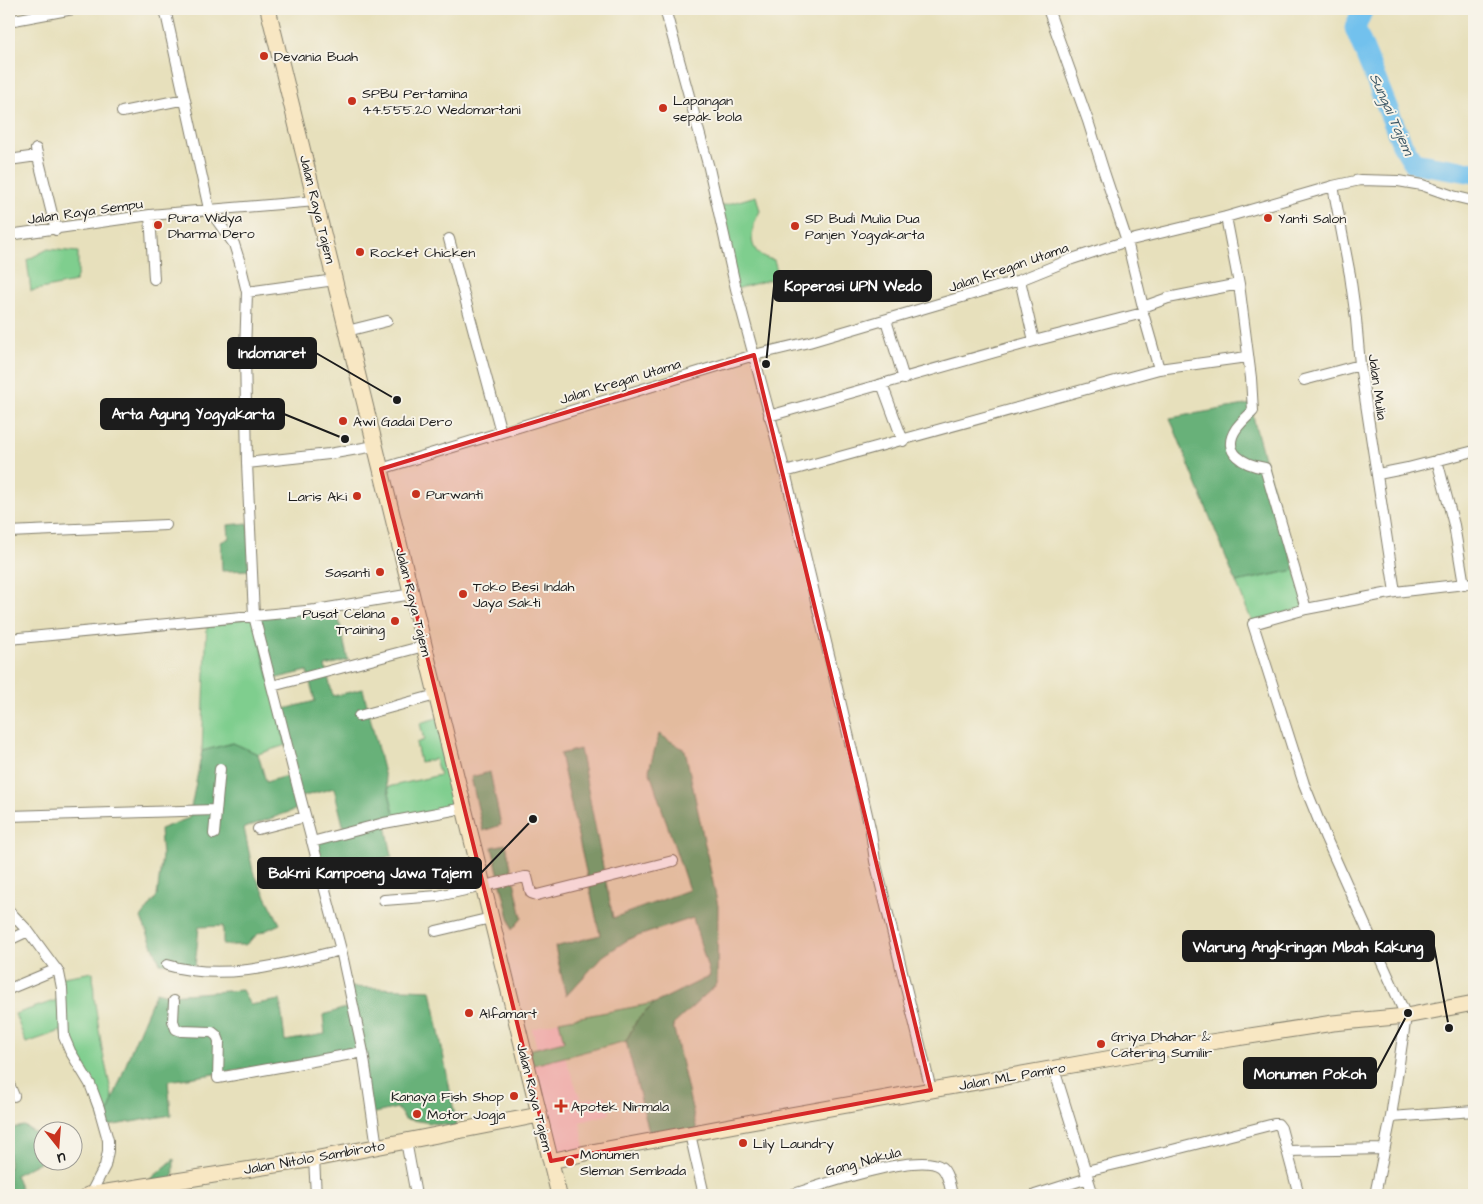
<svg xmlns="http://www.w3.org/2000/svg" width="1483" height="1204" font-family="'Architects Daughter',sans-serif">
	<style>
		.built { fill: #f7d0cd }
		.green { fill: #7fce8e; stroke: #4e7555 }
		.forest { fill: #67b179; stroke: #42664a }
		.lines { fill: none; stroke-linecap: round; stroke-linejoin: round }
		.river { stroke: #72c1ed; stroke-width: 21 }
		.street-casing { stroke: #827e6c; stroke-width: 12 }
		.secondary-casing { stroke: #827e6c; stroke-width: 17 }
		.street { stroke: #fff; stroke-width: 10 }
		.secondary { stroke: #f8e7c3; stroke-width: 15 }
		.marked { fill: #d62828; fill-opacity: 0.2; stroke: #d62828; stroke-width: 4; stroke-linejoin: round }
		.poi-dot { fill: #c8321e; stroke: #f7f3e8; stroke-width: 2 }
		.labels { text-anchor: middle; stroke-width: 4; stroke-linejoin: round; paint-order: stroke }
		.poi-label { font-size: 14px; fill: #1c1c1c; stroke: #f7f3e8; text-anchor: start }
		.street-label { font-size: 14px; fill: #1c1c1c; stroke: #f7f3e8 }
		.water-label { font-size: 15px; font-style: italic; fill: #3a5665; stroke: #f7f3e8 }
		.leader { fill: none; stroke: #1c1c1c; stroke-width: 2 }
		.callout-dot { fill: #1c1c1c; stroke: #f7f3e8; stroke-width: 2 }
		.callout { fill: #1c1c1c; stroke: #1c1c1c; stroke-width: 2 }
		.callout-label { font-size: 15px; text-anchor: middle; font-weight: bold; fill: #fff }
	</style>
	<rect width="100%" height="100%" fill="#f7f3e8"/>
	<filter id="ink" filterUnits="userSpaceOnUse"><feTurbulence type="fractalNoise" baseFrequency=".02" numOctaves="2"/><feDisplacementMap in="SourceGraphic" scale="10" xChannelSelector="R" yChannelSelector="G"/><feConvolveMatrix kernelMatrix="1 2 1 2 8 2 1 2 1" color-interpolation-filters="sRGB"/></filter>
	<filter id="wash" filterUnits="userSpaceOnUse"><feTurbulence type="fractalNoise" baseFrequency=".0096" numOctaves="4" result="noise"/><feDisplacementMap in="SourceGraphic" scale="20" xChannelSelector="R" yChannelSelector="G"/><feGaussianBlur stdDeviation="1.12" result="paint"/><feColorMatrix in="noise" values="0 0 0 0 0 0 0 0 0 0 0 0 0 0 0 0 0 1.4 0 .05"/><feComposite in="paint" operator="in"/></filter>
	<g filter="url(#wash)">
		<rect width="100%" height="100%" fill="#e7e0bc"/>
		<path class="built" d="M559,1021l5,20 -27,7 -5,-19z
			M565,1057l16,43 25,-4 4,18 -30,8 6,31 -28,5 -25,-93z"/>
		<path class="green" d="M756,196l4,15c-11,20 -14,44 14,49l5,17 -43,12 -18,-82z
			M48,249l30,3v21l-3,9 -44,9 -4,-31z
			M1295,570l11,37 -54,15 -16,-40z
			M254,616l32,129 -28,9 -25,-11 -31,8 5,-130z
			M444,716l21,89 -69,17 -8,-35 52,-12 -5,-16 -15,3 -4,-19 8,-3 -4,-17z
			M93,972l1,25 8,52 11,51 -10,27 -9,-30 -33,-66 -35,12 -11,-29 45,-15 -3,-21z
			M655,1003l-18,17 -11,21 -93,24 -4,-15 35,-9 -5,-20z"/>
		<path class="forest" d="M1251,404l4,21 40,145 -59,12 -66,-164z
			M248,523l3,47 -29,1 -1,-29 8,-4 -1,-13z
			M336,607l12,53 -23,6 8,30 30,-7 33,133 -10,3 6,31 -71,16 -9,-30 33,-9 -11,-45 -33,9 2,10 -59,21 9,43 27,53 -22,10 -13,11h-22v-19l-24,1 -4,39 -35,-3 -19,-45 16,-22 5,-40 -2,-27 29,-11 13,-67 31,-8 25,11 8,28 27,-8 -16,-63 38,-10 -8,-30 -38,9 -15,-64z
			M659,734l26,16 33,156 -1,78 -44,41 25,110 -47,5 -25,-99 11,-21 18,-17 55,-27 -17,-58 -64,21 -26,17 -37,40 -11,-49 45,-12 -40,-181 20,-5 33,169 76,-28 -40,-120z
			M490,772l11,53 -18,6 -12,-54z
			M506,844l16,74 -10,12 -20,-83z
			M349,987l82,3 26,137 -52,-8 -8,-11 -26,6 -11,-62 -192,29 3,34 -68,12 29,-79 24,-56 12,3 74,-5 8,15 30,-5 5,41 40,-7 -2,-19 29,-9z
			M24,1126l18,11v24l-27,14 9,20h-15v-66z
			M174,1159l-1,36h-26l-2,-11z"/>
		<g class="lines">
			<path class="river" d="M1363,9l-8,19 47,116 12,19 60,10"/>
		</g>
	</g>
	<g filter="url(#ink)">
		<g class="lines">
			<defs>
				<path id="street" d="M165,9l44,200 25,35 6,19 7,29 -2,60 2,111 7,153 46,180 41,154c-56,14 -117,32 -174,15
					M665,9l44,159 27,121 49,183 71,295 15,65 4,29 56,229
					M1048,9l40,112 16,51 23,69 16,66 25,-9 71,-14
					M9,21l64,-12
					M122,112l63,-13
					M36,149l20,81
					M9,160l28,-4
					M1333,186l17,89 6,44 4,46 35,227
					M150,215l4,64
					M1226,217l13,67 12,94 2,33c-6,6 -12,11 -17,18 -16,24 9,36 29,39l41,141
					M9,235l141,-20 166,-14
					M449,239l52,193
					M1020,280l14,61
					M247,292l88,-12
					M886,320l18,59
					M347,331l40,-10
					M1304,380l56,-15
					M882,384l21,57
					M769,416l265,-75 109,-28 16,56
					M1437,460l17,65 10,60
					M247,463l82,-9 46,-8
					M381,469l373,-114 55,-13 211,-62 52,-21 55,-18 99,-24 107,-31 27,-6 38,1 24,4 31,11 21,5
					M785,472l374,-103 88,-12
					M1378,474l30,-6 66,-17
					M9,532l157,-7
					M9,639l307,-29 96,-16
					M272,686l152,-40
					M359,716l77,-21
					M9,816l207,-6
					M258,829l47,-12
					M214,834l6,-65
					M312,842l72,-19 80,-15
					M384,900l54,-4 87,-19h2l4,16 6,2 136,-34
					M9,911l19,20 31,42 3,15 2,49 6,14 20,33 9,24 9,32v11l-3,15 -13,25v4
					M436,931l55,-13
					M9,940l19,-9
					M341,950l22,102 14,95
					M9,989l48,-20
					M174,1001l-1,20 3,8 5,2 31,1 5,4 2,5 -1,37 145,-26
					M1054,1069l39,126
					M9,1084l5,12
					M1391,1117l83,-6
					M690,1134l14,61
					M406,1141l10,54
					M1287,1151l97,-2
					M314,1159l2,36
					M1086,1171l55,-13 133,-34h4l3,4 18,67
					M791,1195c27,-9 128,-44 150,-28 7,5 9,20 11,28
					M1035,1195l53,-17
					M1375,1195l16,-78 15,-101 -81,-180 -21,-52 -51,-160 53,-15 89,-17 79,-9"/>
				<path id="secondary" d="M268,9l291,1186
					M551,1161l35,-8 160,-30 394,-70 193,-30 73,-7 68,-13
					M88,1195l226,-36 225,-44"/>
			</defs>
			<use href="#street" class="street-casing"/>
			<use href="#secondary" class="secondary-casing"/>
			<use href="#street" class="street"/>
			<use href="#secondary" class="secondary"/>
		</g>
	</g>
	<path class="marked" d="M754,355l177,735 -380,71 -170,-692z"/>
	<g class="poi-dot">
		<circle cx="264" cy="56" r="5"/>
		<circle cx="352" cy="101" r="5"/>
		<circle cx="663" cy="108" r="5"/>
		<circle cx="1268" cy="218" r="5"/>
		<circle cx="158" cy="225" r="5"/>
		<circle cx="795" cy="226" r="5"/>
		<circle cx="360" cy="252" r="5"/>
		<circle cx="343" cy="421" r="5"/>
		<circle cx="416" cy="494" r="5"/>
		<circle cx="357" cy="496" r="5"/>
		<circle cx="380" cy="572" r="5"/>
		<circle cx="463" cy="594" r="5"/>
		<circle cx="395" cy="621" r="5"/>
		<circle cx="469" cy="1013" r="5"/>
		<circle cx="1101" cy="1044" r="5"/>
		<circle cx="514" cy="1096" r="5"/>
		<path d="M558.5 1098.5h5v5h5v5h-5v5h-5v-5h-5v-5h5z"/>
		<circle cx="417" cy="1114" r="5"/>
		<circle cx="743" cy="1143" r="5"/>
		<circle cx="570" cy="1162" r="5"/>
	</g>
	<g class="labels">
		<g class="poi-label">
			<text x="274" y="61">Devania Buah</text>
			<text x="362" y="98">SPBU Pertamina<tspan x="362" dy="16">44.555.20 Wedomartani</tspan></text>
			<text x="673" y="105">Lapangan<tspan x="673" dy="16">sepak bola</tspan></text>
			<text x="168" y="222">Pura Widya<tspan x="168" dy="16">Dharma Dero</tspan></text>
			<text x="805" y="223">SD Budi Mulia Dua<tspan x="805" dy="16">Panjen Yogyakarta</tspan></text>
			<text x="1278" y="223">Yanti Salon</text>
			<text x="370" y="257">Rocket Chicken</text>
			<text x="353" y="426">Awi Gadai Dero</text>
			<text x="426" y="499">Purwanti</text>
			<text x="347" y="501" text-anchor="end">Laris Aki</text>
			<text x="370" y="577" text-anchor="end">Sasanti</text>
			<text x="473" y="591">Toko Besi Indah<tspan x="473" dy="16">Jaya Sakti</tspan></text>
			<text x="385" y="618" text-anchor="end">Pusat Celana<tspan x="385" dy="16">Training</tspan></text>
			<text x="479" y="1018">Alfamart</text>
			<text x="1111" y="1041">Griya Dhahar &amp;<tspan x="1111" dy="16">Catering Sumilir</tspan></text>
			<text x="504" y="1101" text-anchor="end">Kanaya Fish Shop</text>
			<text x="571" y="1111">Apotek Nirmala</text>
			<text x="427" y="1119">Motor Jogja</text>
			<text x="753" y="1148">Lily Laundry</text>
			<text x="580" y="1159">Monumen<tspan x="580" dy="16">Sleman Sembada</tspan></text>
		</g>
		<g class="street-label">
			<text transform="translate(318 209) rotate(76)" y="5">Jalan Raya Tajem</text>
			<text transform="translate(85 211) rotate(-8)" y="5">Jalan Raya Sempu</text>
			<text transform="translate(1008 267) rotate(-19)" y="5">Jalan Kregan Utama</text>
			<text transform="translate(620 381) rotate(-17)" y="5">Jalan Kregan Utama</text>
			<text transform="translate(1378 387) rotate(82)" y="5">Jalan Mulia</text>
			<text transform="translate(414 602) rotate(76)" y="5">Jalan Raya Tajem</text>
			<text transform="translate(1012 1076) rotate(-10)" y="5">Jalan ML Pamiro</text>
			<text transform="translate(535 1097) rotate(76)" y="5">Jalan Raya Tajem</text>
			<text transform="translate(314 1157) rotate(-10)" y="5">Jalan Nitolo Sambiroto</text>
			<text transform="translate(863 1161) rotate(-15)" y="5">Gang Nakula</text>
		</g>
		<g class="water-label">
			<text transform="translate(1392 114) rotate(66)" y="5">Sungai Tajem</text>
		</g>
	</g>
	<path class="leader" d="M766 364L774 286M397 400L316 353M345 439L284 414M533 819L481 873M1449 1028L1434 946M1408 1013L1376 1073"/>
	<g class="callout-dot">
		<circle cx="766" cy="364" r="5"/>
		<circle cx="397" cy="400" r="5"/>
		<circle cx="345" cy="439" r="5"/>
		<circle cx="533" cy="819" r="5"/>
		<circle cx="1449" cy="1028" r="5"/>
		<circle cx="1408" cy="1013" r="5"/>
	</g>
	<g class="callout">
		<rect x="774" y="271" width="157" height="30" rx="5"/>
		<rect x="228" y="338" width="88" height="30" rx="5"/>
		<rect x="101" y="399" width="183" height="30" rx="5"/>
		<rect x="258" y="858" width="223" height="30" rx="5"/>
		<rect x="1183" y="931" width="251" height="30" rx="5"/>
		<rect x="1244" y="1058" width="132" height="30" rx="5"/>
	</g>
	<g class="callout-label">
		<text x="853" y="291">Koperasi UPN Wedo</text>
		<text x="272" y="358">Indomaret</text>
		<text x="193" y="419">Arta Agung Yogyakarta</text>
		<text x="370" y="878">Bakmi Kampoeng Jawa Tajem</text>
		<text x="1308" y="952">Warung Angkringan Mbah Kakung</text>
		<text x="1310" y="1079">Monumen Pokoh</text>
	</g>
	<rect width="1483" height="1204" fill="none" stroke="#f7f3e8" stroke-width="30"/>
	<g transform="translate(58 1146) rotate(163)"><circle r="24" fill="#f7f3e8" stroke="#9f9d96"/>
	<path d="M0-4L9 19L0 12L-9 19Z" fill="#c8321e"/>
	<text y="-8" font-size="14" font-weight="bold" text-anchor="middle" fill="#1c1c1c">U</text>
	</g>
</svg>
